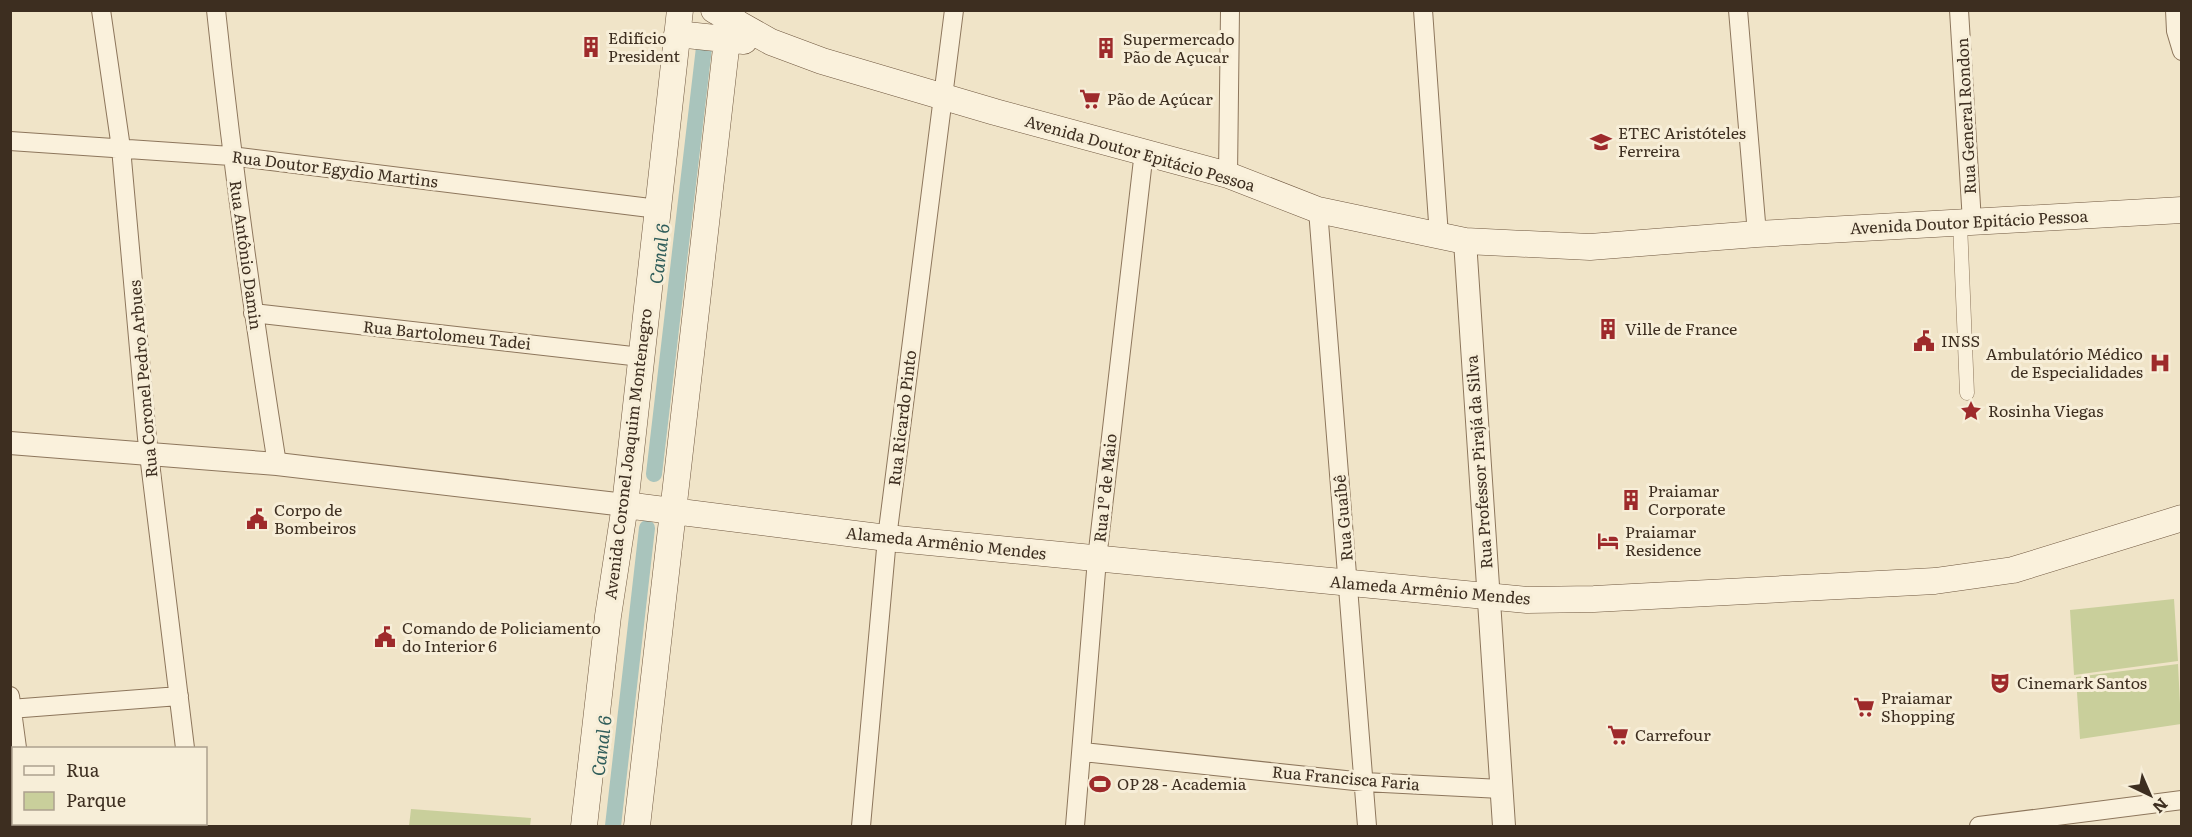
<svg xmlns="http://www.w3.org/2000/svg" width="2192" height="837" font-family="Literata,serif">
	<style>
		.green { fill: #c9cf9b }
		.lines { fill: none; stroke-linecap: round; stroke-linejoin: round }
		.canal { stroke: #a9c4bc; stroke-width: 16 }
		.pedestrian-casing { stroke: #8d765c; stroke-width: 15 }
		.minor-casing { stroke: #8d765c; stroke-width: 20 }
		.tertiary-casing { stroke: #8d765c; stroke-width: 24 }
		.secondary-casing { stroke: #6f573f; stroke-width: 27 }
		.pedestrian { stroke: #faf1dc; stroke-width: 14 }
		.minor { stroke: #faf1dc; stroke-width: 18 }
		.tertiary { stroke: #faf1dc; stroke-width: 22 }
		.secondary { stroke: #faf1dc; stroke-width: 26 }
		.labels { text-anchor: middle; stroke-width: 6; stroke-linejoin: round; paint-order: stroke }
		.poi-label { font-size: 16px; fill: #3d2e20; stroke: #f7eed8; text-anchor: start }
		.street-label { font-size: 16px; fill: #3d2e20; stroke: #f7eed8 }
		.water-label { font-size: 18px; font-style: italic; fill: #2f5d5a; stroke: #f7eed8 }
	</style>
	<rect width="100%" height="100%" fill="#f0e4c8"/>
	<path class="green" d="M2174,599l4,62 -104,14 -4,-65z
		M2178,664l3,60 -101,15 -4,-62z
		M411,809l120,9 -1,8h-121z"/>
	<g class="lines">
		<path class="canal" d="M654,474l51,-435
			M613,826l34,-298"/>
		<defs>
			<path id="pedestrian" d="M1960,223l7,170"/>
			<path id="minor" d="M101,10l20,138 26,290 38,310
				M216,10c16,152 37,303 61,454
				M1423,10l16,226
				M1738,10l19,224
				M1959,10l13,212
				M2175,10l1,21 6,20
				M10,141l221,15 427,53
				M1228,175l2,-165
				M1318,210l49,616
				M253,313l388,44
				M10,696l7,52
				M10,709l169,-13
				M1083,752l281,30 137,7
				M28,824v2
				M195,824l1,2
				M861,826l26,-288 67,-528
				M1075,826l22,-267 47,-408
				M1979,826l203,-26"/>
			<path id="tertiary" d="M1465,241l39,585
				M10,443l267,21 348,41"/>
			<path id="secondary" d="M714,10l57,32 51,19 173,51 233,63 90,35 147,31 125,6 167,-13 425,-24
				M677,34l67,7
				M625,505l262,33 640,62 67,-1 341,-18 78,-11 169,-52
				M584,826l24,-210 17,-111 55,-495
				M637,826l90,-786 5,-30"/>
		</defs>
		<use href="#pedestrian" class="pedestrian-casing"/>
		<use href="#minor" class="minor-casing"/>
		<use href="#tertiary" class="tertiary-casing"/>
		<use href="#secondary" class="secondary-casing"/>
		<use href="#pedestrian" class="pedestrian"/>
		<use href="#minor" class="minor"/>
		<use href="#tertiary" class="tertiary"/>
		<use href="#secondary" class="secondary"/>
	</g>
	<defs>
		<symbol id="building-bare" viewBox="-9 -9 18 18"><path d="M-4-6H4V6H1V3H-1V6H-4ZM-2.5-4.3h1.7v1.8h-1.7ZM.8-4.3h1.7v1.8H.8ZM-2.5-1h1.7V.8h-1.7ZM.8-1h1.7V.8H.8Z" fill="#9e2a2b" stroke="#f7eed8" stroke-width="2.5" paint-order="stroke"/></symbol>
		<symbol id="supermarket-bare" viewBox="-9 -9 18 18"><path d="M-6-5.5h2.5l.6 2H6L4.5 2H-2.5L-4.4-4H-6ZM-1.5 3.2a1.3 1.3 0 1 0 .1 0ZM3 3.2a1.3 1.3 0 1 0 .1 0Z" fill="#9e2a2b" stroke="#f7eed8" stroke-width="2.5" paint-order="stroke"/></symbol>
		<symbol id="university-bare" viewBox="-9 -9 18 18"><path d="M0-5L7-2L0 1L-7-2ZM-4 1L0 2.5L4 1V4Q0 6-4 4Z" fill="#9e2a2b" stroke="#f7eed8" stroke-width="2.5" paint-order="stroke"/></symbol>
		<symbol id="civic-bare" viewBox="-9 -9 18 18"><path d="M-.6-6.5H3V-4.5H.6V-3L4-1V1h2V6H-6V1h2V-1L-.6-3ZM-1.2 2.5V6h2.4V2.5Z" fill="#9e2a2b" stroke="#f7eed8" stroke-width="2.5" paint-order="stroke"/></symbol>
		<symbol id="hospital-bare" viewBox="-9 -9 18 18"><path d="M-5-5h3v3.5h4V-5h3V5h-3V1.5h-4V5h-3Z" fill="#9e2a2b" stroke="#f7eed8" stroke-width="2.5" paint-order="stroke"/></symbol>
		<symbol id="sight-bare" viewBox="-9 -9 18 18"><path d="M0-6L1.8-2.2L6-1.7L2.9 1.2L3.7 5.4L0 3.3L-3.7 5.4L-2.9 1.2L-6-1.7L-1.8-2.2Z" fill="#9e2a2b" stroke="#f7eed8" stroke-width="2.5" paint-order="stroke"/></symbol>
		<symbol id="hotel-bare" viewBox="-9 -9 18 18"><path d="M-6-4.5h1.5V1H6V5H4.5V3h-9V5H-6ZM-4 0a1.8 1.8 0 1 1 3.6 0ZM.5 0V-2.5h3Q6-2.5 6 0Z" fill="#9e2a2b" stroke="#f7eed8" stroke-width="2.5" paint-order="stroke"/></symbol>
		<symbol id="theatre-bare" viewBox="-9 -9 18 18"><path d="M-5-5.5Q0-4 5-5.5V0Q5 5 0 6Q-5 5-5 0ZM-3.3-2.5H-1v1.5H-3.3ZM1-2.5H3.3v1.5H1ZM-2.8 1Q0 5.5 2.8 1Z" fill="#9e2a2b" stroke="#f7eed8" stroke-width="2.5" paint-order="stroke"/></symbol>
		<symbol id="stadium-bare" viewBox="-9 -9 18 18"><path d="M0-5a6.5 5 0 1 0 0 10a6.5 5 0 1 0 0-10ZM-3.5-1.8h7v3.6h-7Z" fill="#9e2a2b" stroke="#f7eed8" stroke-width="2.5" paint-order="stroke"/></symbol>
	</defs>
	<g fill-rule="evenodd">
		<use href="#building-bare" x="576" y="32" width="30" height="30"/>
		<use href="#building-bare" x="1091" y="33" width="30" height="30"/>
		<use href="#supermarket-bare" x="1075" y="84" width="30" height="30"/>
		<use href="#university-bare" x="1586" y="127" width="30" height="30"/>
		<use href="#building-bare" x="1593" y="314" width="30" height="30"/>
		<use href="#civic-bare" x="1909" y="326" width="30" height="30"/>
		<use href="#hospital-bare" x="2145" y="348" width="30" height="30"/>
		<use href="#sight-bare" x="1956" y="396" width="30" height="30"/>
		<use href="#building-bare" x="1616" y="485" width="30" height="30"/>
		<use href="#civic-bare" x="242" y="504" width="30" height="30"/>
		<use href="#hotel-bare" x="1593" y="526" width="30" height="30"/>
		<use href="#civic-bare" x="370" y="622" width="30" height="30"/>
		<use href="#theatre-bare" x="1985" y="668" width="30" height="30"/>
		<use href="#supermarket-bare" x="1849" y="692" width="30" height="30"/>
		<use href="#supermarket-bare" x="1603" y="720" width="30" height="30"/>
		<use href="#stadium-bare" x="1085" y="769" width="30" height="30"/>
	</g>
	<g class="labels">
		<g class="poi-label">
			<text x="608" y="44">Edifício<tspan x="608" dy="18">President</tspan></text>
			<text x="1123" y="45">Supermercado<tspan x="1123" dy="18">Pão de Açucar</tspan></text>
			<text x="1107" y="105">Pão de Açúcar</text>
			<text x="1618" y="139">ETEC Aristóteles<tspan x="1618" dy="18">Ferreira</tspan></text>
			<text x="1625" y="335">Ville de France</text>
			<text x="1941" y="347">INSS</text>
			<text x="2143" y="360" text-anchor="end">Ambulatório Médico<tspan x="2143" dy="18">de Especialidades</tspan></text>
			<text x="1988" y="417">Rosinha Viegas</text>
			<text x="1648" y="497">Praiamar<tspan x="1648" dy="18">Corporate</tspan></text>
			<text x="274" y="516">Corpo de<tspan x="274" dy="18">Bombeiros</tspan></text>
			<text x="1625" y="538">Praiamar<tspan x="1625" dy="18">Residence</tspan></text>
			<text x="402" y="634">Comando de Policiamento<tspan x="402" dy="18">do Interior 6</tspan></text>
			<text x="2017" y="689">Cinemark Santos</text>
			<text x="1881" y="704">Praiamar<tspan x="1881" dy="18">Shopping</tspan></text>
			<text x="1635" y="741">Carrefour</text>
			<text x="1117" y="790">OP 28 - Academia</text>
		</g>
		<g class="street-label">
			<text transform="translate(1966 116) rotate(-93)" y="6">Rua General Rondon</text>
			<text transform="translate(1140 153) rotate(16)" y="6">Avenida Doutor Epitácio Pessoa</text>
			<text transform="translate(335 169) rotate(7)" y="6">Rua Doutor Egydio Martins</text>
			<text transform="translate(1969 222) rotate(-3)" y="6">Avenida Doutor Epitácio Pessoa</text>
			<text transform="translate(246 255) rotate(82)" y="6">Rua Antônio Damin</text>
			<text transform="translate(447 335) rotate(6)" y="6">Rua Bartolomeu Tadei</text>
			<text transform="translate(143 379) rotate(-95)" y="6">Rua Coronel Pedro Arbues</text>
			<text transform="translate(902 418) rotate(-83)" y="6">Rua Ricardo Pinto</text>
			<text transform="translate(628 454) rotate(-83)" y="6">Avenida Coronel Joaquim Montenegro</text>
			<text transform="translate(1479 462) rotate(-94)" y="6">Rua Professor Pirajá da Silva</text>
			<text transform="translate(1105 488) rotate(-84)" y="6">Rua 1º de Maio</text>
			<text transform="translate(1343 518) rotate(-95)" y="6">Rua Guaíbê</text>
			<text transform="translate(946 543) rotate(6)" y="6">Alameda Armênio Mendes</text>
			<text transform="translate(1430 590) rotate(5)" y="6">Alameda Armênio Mendes</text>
			<text transform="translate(1346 778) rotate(5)" y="6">Rua Francisca Faria</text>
		</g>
		<g class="water-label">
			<text transform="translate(660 254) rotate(-83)" y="6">Canal 6</text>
			<text transform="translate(602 746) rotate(-83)" y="6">Canal 6</text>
		</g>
	</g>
	<rect width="2192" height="837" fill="none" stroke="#3d2e20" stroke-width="24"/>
	<rect x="12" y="747" width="195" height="78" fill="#f7eed8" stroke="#ada18e" stroke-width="1.5"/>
	<rect x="24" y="766" width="30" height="9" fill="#faf1dc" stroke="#ada18e" stroke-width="1.5"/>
	<text x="66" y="777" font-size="18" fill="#3d2e20">Rua</text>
	<rect x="24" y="792" width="30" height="18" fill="#c9cf9b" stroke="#ada18e" stroke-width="1.5"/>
	<text x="66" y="807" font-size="18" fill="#3d2e20">Parque</text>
	<g transform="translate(2150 795) rotate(136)" stroke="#f7eed8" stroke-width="4.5" paint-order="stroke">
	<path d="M0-4.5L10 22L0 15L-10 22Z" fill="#3d2e20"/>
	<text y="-9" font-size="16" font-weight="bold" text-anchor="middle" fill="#3d2e20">N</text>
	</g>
</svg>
